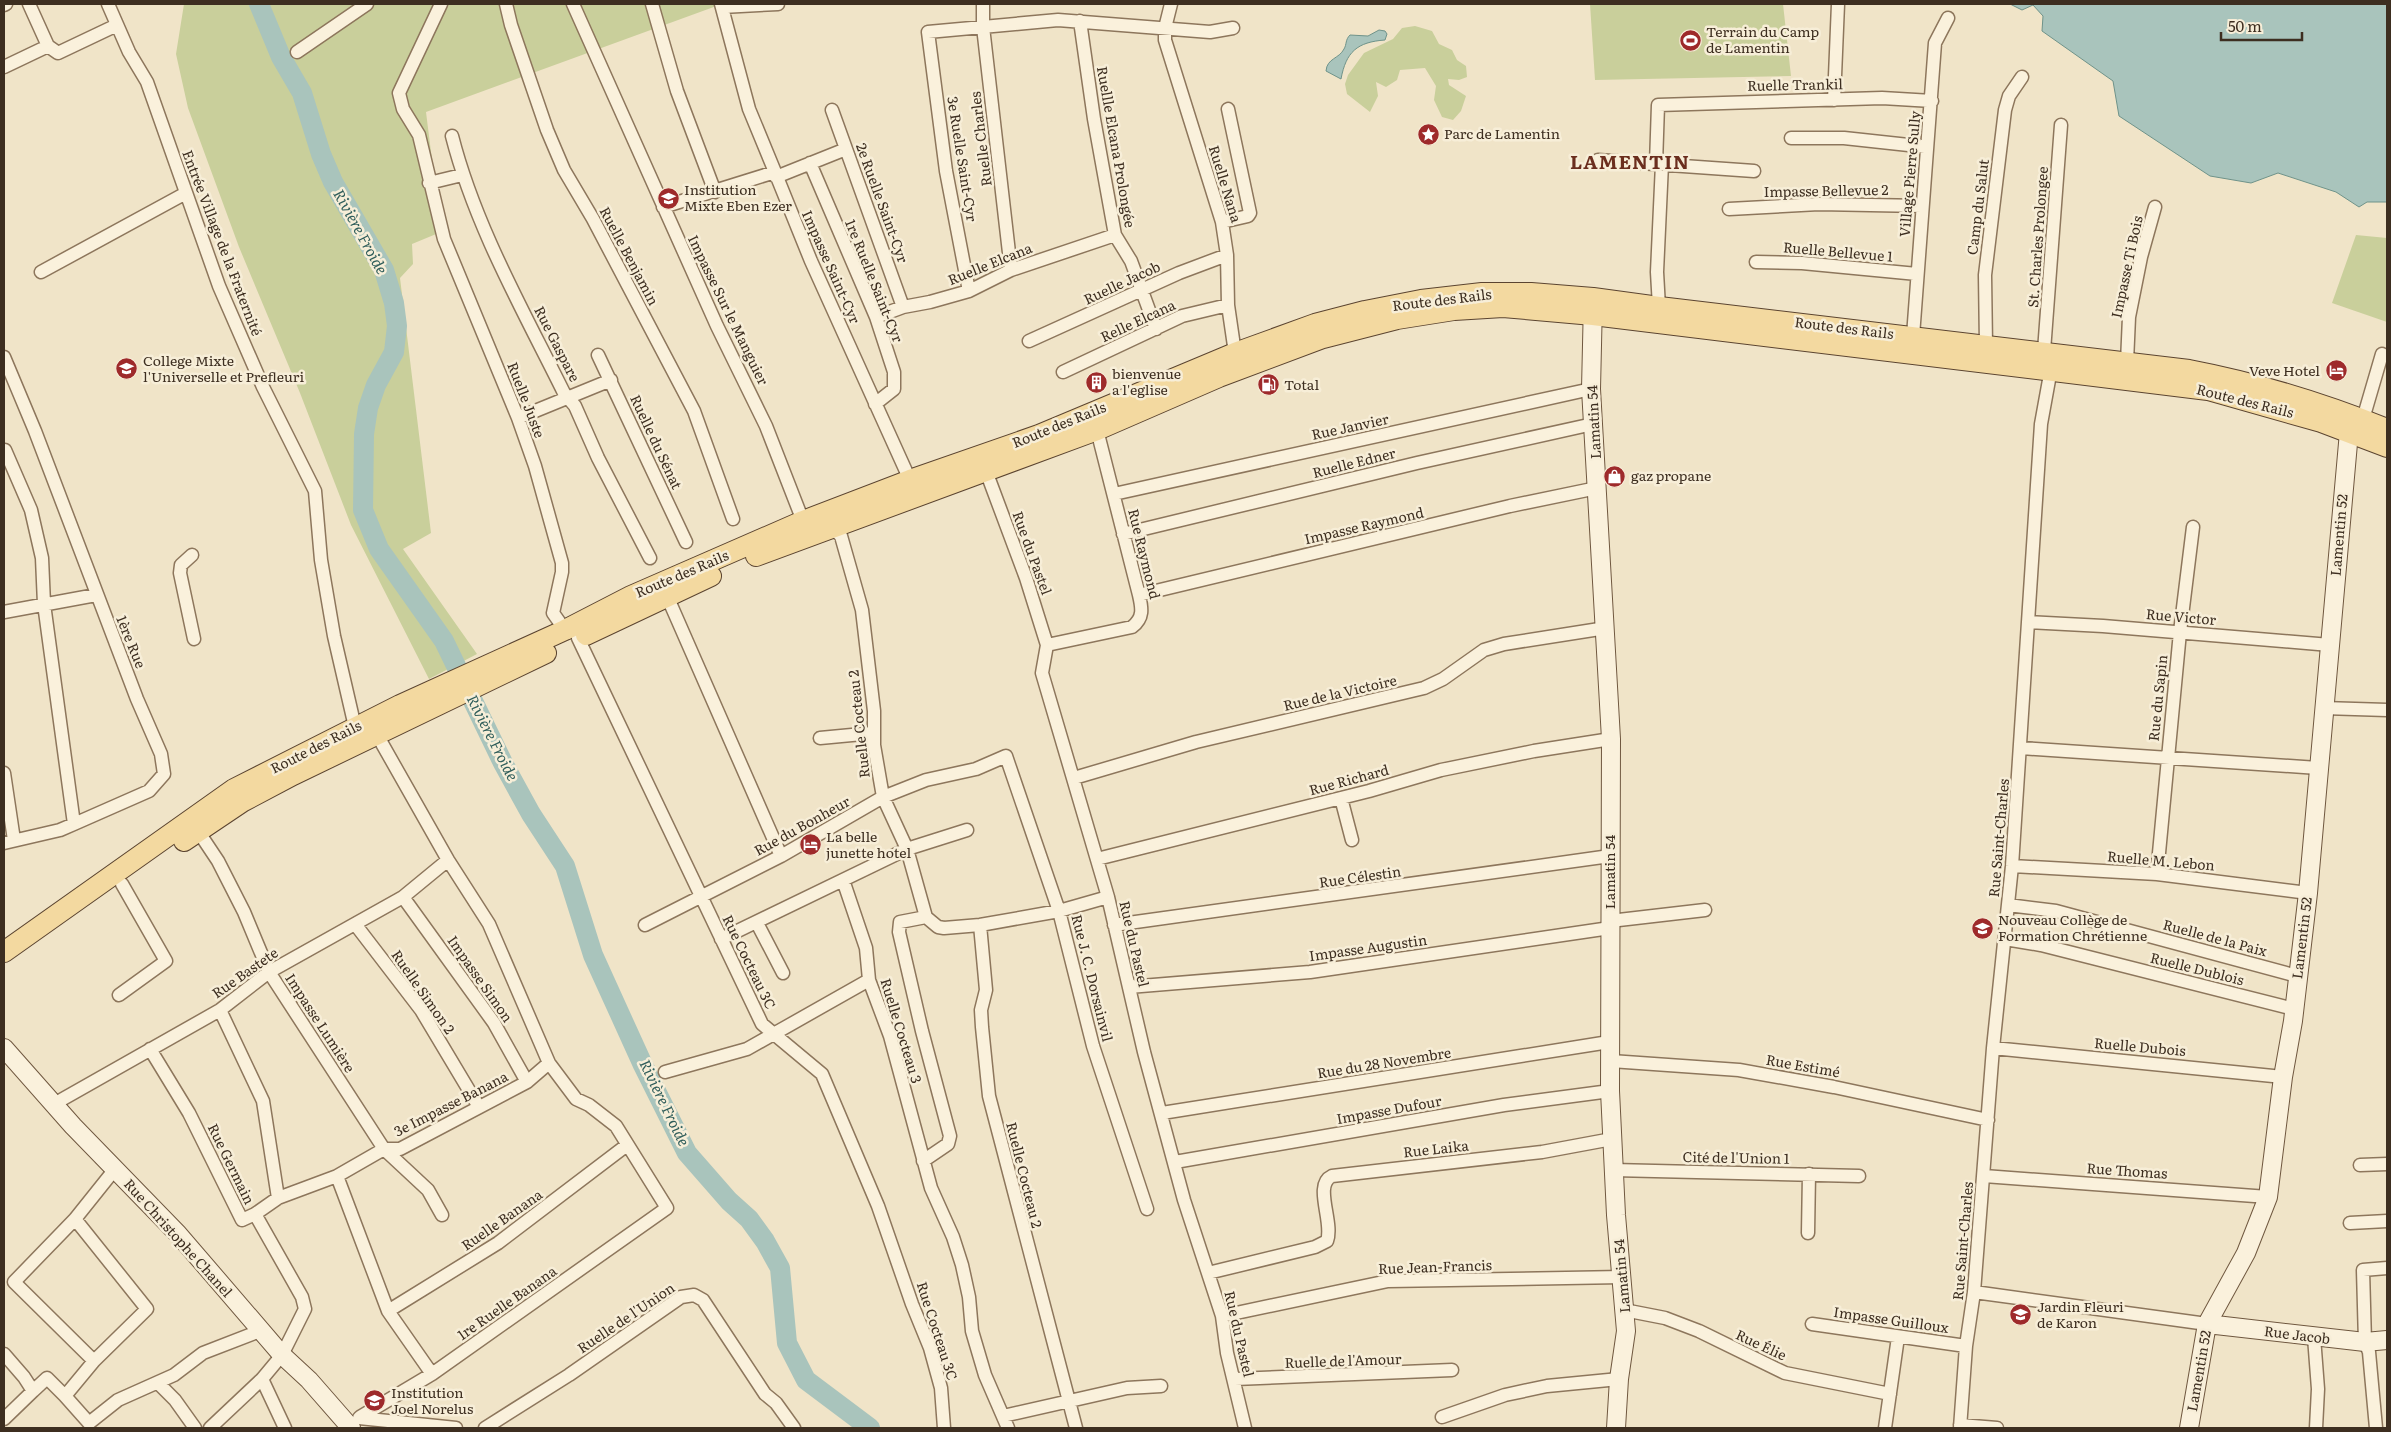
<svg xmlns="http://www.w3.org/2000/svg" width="2391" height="1432" font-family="Literata,serif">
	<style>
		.green { fill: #c9cf9b }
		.water { fill: #a9c4bc; stroke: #6f938a }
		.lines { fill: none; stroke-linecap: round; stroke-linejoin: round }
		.river { stroke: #a9c4bc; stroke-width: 20 }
		.street-casing { stroke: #8d765c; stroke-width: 15 }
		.secondary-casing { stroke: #6f573f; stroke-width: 20 }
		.primary-casing { stroke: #5b4430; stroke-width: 22 }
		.street { stroke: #faf1dc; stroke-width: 12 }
		.secondary { stroke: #faf1dc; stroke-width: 18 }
		.primary { stroke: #f3d9a0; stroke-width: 20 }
		.labels { text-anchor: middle; stroke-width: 5; stroke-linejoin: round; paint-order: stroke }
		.poi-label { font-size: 14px; fill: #3d2e20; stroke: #f7eed8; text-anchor: start }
		.street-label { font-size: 14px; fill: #3d2e20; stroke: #f7eed8 }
		.water-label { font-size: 15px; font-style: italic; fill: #2f5d5a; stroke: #f7eed8 }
		.district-label { font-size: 19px; font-weight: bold; letter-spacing: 1px; fill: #6b2e1e; stroke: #f7eed8 }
	</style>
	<rect width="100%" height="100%" fill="#f0e4c8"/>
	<path class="green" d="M184,4h538l-296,108 15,120 -29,12 1,20 -13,14 31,255 -28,16 74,105 -48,25 -78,-154 -51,-132 -61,-146 -51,-139 -12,-54z
		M1590,4h193l8,72 -196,4z
		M1415,26l17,5 7,13 13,6 5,10 9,6 1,11 -8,3 -11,-1 1,6 17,11 -5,15 -8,9 -11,-3 -8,-17 2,-14 -11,-18 -25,2 -3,10 -11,7 -10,-5 2,14 -8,16 -23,-18 -2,-10 3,-9 16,-22 29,-14 9,-11z
		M2356,235l31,3v84l-55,-19z"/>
	<path class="water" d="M2010,4h377v198h-20l-8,5 -23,-15 -58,-19 -27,10 -41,-7 -91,-60 -6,-35 -71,-50 1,-15 -10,-11 -11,5z
		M1379,30l6,1 2,3 -2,6c-28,2 -39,12 -44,39l-15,-8c1,-13 13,-12 18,-22 3,-5 1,-9 6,-14l18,1z"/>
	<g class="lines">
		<path class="river" d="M259,4l22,53 21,36 19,61 12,28 51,88 10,33 3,23 -3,26 -18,33 -8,23 -4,26 -1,76 16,39 65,92 59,122 28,51 34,52 28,89 50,110 44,88 42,48 20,18 16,22 15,27 7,75 19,37 64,48"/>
		<defs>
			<path id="street" d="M29,4l19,42 10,7 59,-28
				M108,4l21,48 18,30 72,204 44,101 52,104 6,69 13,76 21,91
				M441,4l-42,89 4,16 16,26 25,104 74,179 17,48 27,97v9l-9,41 12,17
				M506,4l5,21 36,105 17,40 29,49 101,192 39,108
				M573,4l144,322 49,100 37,95
				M652,4l25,87 38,101
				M721,4l28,105 26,63
				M983,4v23l28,243
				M1171,4l-6,24v12l57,182 5,33 1,50 7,48
				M4,5l2,-1
				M722,7l56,-3
				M1080,21l14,98 21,116 16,26 25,68
				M297,52l70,-48
				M4,67l44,-21
				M1834,100l4,-96
				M832,110l71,197
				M452,136c23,90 71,174 112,257l11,13 23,52 52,100
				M1791,138h53l83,9
				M1598,160l156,11
				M810,163l66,154 18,55v17l-19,15
				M1656,164l2,-59 224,-7 50,3
				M776,177l70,-28
				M429,183l33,-8
				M663,207l112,-35 36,89 99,219
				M1729,209l90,-5 103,2
				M1222,222l26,-6 2,-3 -22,-104
				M1756,262l46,1 115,11
				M41,272l145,-79
				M969,291l-23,-120 -18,-139 130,-12 152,12 23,-4
				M1659,307l-2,-35 5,-108
				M876,317l27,-10 27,-5 39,-11 42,-21 104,-35
				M1913,336l22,-293 13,-25
				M1029,341l150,-68 48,-18
				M1986,346l-1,-71 20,-165 4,-14 13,-19
				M2044,351l17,-226
				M598,355l88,187
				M4,357l31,74 102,268 24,55 3,20 -15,17 -75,33 -14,6 -56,13
				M2127,362l2,-45 12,-60 14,-50
				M1063,372l119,-56 46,-11
				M518,418l93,-38
				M2363,419l19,-65
				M5,450l26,60 11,48 2,46 30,220
				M986,471l40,107 21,67 -5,28 66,224 36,155 40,148 38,116 5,37 18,75
				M1114,494l477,-105
				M831,527l10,9 21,74 12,101v34l9,52 24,52 19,68
				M1123,534l294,-71 176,-39
				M192,555l-11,10 -1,8 14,66
				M1139,595l371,-89 87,-18
				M667,596l114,260
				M4,612l92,-17
				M2029,622l74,4 227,19
				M578,638l184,386 60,50 56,132 34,98 18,44 11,40 3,40
				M1047,645l85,-18c12,-9 10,-19 7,-32l-42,-165
				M2323,708l64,2
				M820,738l53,-5
				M2021,748l297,20
				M4,773l10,67
				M1074,778l122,-36 228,-54 19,-9 41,-29 20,-6 102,-16
				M1341,798l11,42
				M198,831l20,30 26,51 25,60 115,177 44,41 14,25
				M1097,859l272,-68 72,-21 93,-19 77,-12
				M2012,866l145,8 151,19
				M2157,874l23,-242 13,-105
				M843,880l23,68 3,32 21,56 41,152 22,49 9,28 7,32 3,34 13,44 23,53
				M403,897l91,126 33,59
				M2008,905l48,6 241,65
				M1610,921l95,-11
				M757,923l26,50
				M355,924l66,86 58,97
				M645,925l136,-69 102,-59 43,-17 50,-11 30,-13 53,155 34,135 54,163
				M980,925l6,65 -5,20 1,17 7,69 87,332
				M1114,925l496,-69
				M721,939l186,-90 60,-19
				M2005,939l36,6 253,64
				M1129,987l181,-15 300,-44
				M119,995l47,-34 -44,-77
				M220,1010l43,91 15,97
				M1993,1048l290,29
				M150,1049l39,64 53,107 13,-6 47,83 3,12 -23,46 -20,24 -52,49
				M1611,1061l128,9 95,17 154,33
				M665,1072l82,-23 122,-69
				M54,1104l166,-94 49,-38 134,-75 45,-37
				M1162,1113l447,-71
				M923,1161l25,-17 2,-8 -28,-105 -23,-99 1,-10 26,-5 12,10 6,1 36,-3 79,-14 49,-14
				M1175,1162l329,-57 106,-14
				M2360,1165l27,-1
				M1613,1170l246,6
				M337,1176l51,135 44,63
				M1984,1176l284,21
				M255,1214l23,-16 59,-22 47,-27h16l127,-67 22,-19
				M75,1219l72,90 -53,52 -29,35 24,27 29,-23 56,-25 29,-22 57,-22
				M2350,1223l37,-2
				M1808,1233l1,-59
				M1208,1273l107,-26 12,-6c7,-19 -14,-56 5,-65l210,-24 70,-13
				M1974,1292l233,32
				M1624,1310l41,8 34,13 86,42 105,21
				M388,1311l110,-68 129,-98
				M1222,1316l166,-35 234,-4
				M1812,1324l154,22
				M2314,1337l4,52 -2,39
				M4,1354l20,23 9,14 14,-13 18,18
				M94,1361l-80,-79 61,-63 40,-50
				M262,1379l23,49
				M1235,1379l217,-9
				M158,1383l17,17 20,28
				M1003,1416l124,-28 34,-2
				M360,1417l72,-43 235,-166 -51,-82 -27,-21 -13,-6 -27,-36 -60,-139 -41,-64 -72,-127
				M1442,1417l63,-22 42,-9 72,-7
				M359,1418l97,10
				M4,1419l29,-28
				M1960,1425l37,3
				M485,1428l84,-53 112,-78 13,-2 9,5 62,94 11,9 18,25
				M1885,1428l13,-91
				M1960,1428l6,-82 8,-54 19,-244 19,-182 29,-442 10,-55
				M2376,1428l-7,-76 -4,-10 -2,-72 24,-2"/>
			<path id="secondary" d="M1593,301l-2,88 20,350 -1,352 6,124 10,116 -7,48 -3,49
				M4,1048l69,78 105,108 104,121 27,25 42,48
				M2207,1324l158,18 22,-2
				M2189,1428l18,-104 39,-71 22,-56 15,-120 10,-56 15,-128 41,-461"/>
			<path id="primary" d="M756,556l341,-126 122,-53 104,-39 74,-19 57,-9 49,-3 90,8 615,75 113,32 66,25
				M586,635l125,-59
				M184,841l58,-39 51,-27 253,-122
				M4,952l230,-163 166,-84 165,-75 66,-34 172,-75 107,-41 129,-45 196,-82 80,-29 50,-13 56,-11 61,-7h49l62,5 66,9 530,63c68,13 133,33 198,59"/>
		</defs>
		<use href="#street" class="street-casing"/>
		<use href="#secondary" class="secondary-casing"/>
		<use href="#primary" class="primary-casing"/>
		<use href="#street" class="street"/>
		<use href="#secondary" class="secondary"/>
		<use href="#primary" class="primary"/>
	</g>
	<defs>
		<symbol id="stadium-disc" viewBox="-11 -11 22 22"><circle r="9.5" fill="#9e2a2b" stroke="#f7eed8"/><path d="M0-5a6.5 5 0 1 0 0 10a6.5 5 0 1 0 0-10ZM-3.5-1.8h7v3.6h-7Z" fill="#fff"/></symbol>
		<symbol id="sight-disc" viewBox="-11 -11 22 22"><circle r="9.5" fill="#9e2a2b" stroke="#f7eed8"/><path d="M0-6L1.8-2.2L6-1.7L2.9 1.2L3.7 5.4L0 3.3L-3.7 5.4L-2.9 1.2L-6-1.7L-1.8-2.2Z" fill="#fff"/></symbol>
		<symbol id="school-disc" viewBox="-11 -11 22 22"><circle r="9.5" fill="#9e2a2b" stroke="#f7eed8"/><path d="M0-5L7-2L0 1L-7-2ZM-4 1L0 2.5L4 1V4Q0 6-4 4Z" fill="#fff"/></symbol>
		<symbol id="hotel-disc" viewBox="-11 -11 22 22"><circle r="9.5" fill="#9e2a2b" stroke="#f7eed8"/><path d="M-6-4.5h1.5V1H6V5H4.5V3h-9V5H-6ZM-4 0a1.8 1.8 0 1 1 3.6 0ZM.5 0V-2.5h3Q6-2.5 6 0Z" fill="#fff"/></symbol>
		<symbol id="building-disc" viewBox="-11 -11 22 22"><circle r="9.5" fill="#9e2a2b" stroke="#f7eed8"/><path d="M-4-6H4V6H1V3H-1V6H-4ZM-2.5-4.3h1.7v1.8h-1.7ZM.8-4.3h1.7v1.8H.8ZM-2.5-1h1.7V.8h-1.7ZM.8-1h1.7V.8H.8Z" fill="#fff"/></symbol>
		<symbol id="fuel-disc" viewBox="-11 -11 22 22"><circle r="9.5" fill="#9e2a2b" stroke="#f7eed8"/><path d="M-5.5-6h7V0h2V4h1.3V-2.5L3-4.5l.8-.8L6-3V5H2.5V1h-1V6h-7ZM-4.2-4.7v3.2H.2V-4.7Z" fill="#fff"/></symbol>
		<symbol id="shop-disc" viewBox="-11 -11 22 22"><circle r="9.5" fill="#9e2a2b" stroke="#f7eed8"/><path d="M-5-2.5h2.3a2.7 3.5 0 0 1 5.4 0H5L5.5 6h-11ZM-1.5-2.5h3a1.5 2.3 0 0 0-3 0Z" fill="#fff"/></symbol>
	</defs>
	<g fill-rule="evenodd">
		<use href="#stadium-disc" x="1678" y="28" width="25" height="25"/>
		<use href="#sight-disc" x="1416" y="122" width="25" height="25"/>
		<use href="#school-disc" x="656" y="186" width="25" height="25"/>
		<use href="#school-disc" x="114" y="356" width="25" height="25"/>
		<use href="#hotel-disc" x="2324" y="358" width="25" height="25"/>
		<use href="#building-disc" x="1084" y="370" width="25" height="25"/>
		<use href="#fuel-disc" x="1256" y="372" width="25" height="25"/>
		<use href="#shop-disc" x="1602" y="464" width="25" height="25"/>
		<use href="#hotel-disc" x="798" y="832" width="25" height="25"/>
		<use href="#school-disc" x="1970" y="916" width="25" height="25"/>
		<use href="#school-disc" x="2008" y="1302" width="25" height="25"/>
		<use href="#school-disc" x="362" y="1388" width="25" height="25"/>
	</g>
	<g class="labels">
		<g class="poi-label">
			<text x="1706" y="37">Terrain du Camp<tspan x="1706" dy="16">de Lamentin</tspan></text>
			<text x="1444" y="139">Parc de Lamentin</text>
			<text x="684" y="195">Institution<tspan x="684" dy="16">Mixte Eben Ezer</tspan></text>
			<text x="143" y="366">College Mixte<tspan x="143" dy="16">l'Universelle et Prefleuri</tspan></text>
			<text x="2320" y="376" text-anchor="end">Veve Hotel</text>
			<text x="1112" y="379">bienvenue<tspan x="1112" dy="16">a l'eglise</tspan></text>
			<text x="1284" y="390">Total</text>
			<text x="1631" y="481">gaz propane</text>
			<text x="826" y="842">La belle<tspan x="826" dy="16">junette hotel</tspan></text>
			<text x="1998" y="925">Nouveau Collège de<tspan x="1998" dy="16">Formation Chrétienne</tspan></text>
			<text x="2037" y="1312">Jardin Fleuri<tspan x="2037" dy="16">de Karon</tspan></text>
			<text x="391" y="1398">Institution<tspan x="391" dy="16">Joel Norelus</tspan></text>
		</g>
		<g class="street-label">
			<text transform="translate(1795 85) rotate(-1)" y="5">Ruelle Trankil</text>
			<text transform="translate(981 139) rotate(-97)" y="5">Ruelle Charles</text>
			<text transform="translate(1116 147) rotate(80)" y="5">Ruellle Elcana Prolongée</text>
			<text transform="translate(962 159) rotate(81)" y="5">3e Ruelle Saint-Cyr</text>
			<text transform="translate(1910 174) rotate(-85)" y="5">Village Pierre Sully</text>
			<text transform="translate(1225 184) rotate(73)" y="5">Ruelle Nana</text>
			<text transform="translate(1826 191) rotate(-1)" y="5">Impasse Bellevue 2</text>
			<text transform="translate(882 203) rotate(70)" y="5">2e Ruelle Saint-Cyr</text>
			<text transform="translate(1978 207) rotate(-83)" y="5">Camp du Salut</text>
			<text transform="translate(2038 237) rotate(-86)" y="5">St. Charles Prolongee</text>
			<text transform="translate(222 243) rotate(69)" y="5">Entrée Village de la Fraternité</text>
			<text transform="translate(1838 252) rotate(5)" y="5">Ruelle Bellevue 1</text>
			<text transform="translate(629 256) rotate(62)" y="5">Ruelle Benjamin</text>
			<text transform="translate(990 264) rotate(-22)" y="5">Ruelle Elcana</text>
			<text transform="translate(831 267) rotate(66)" y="5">Impasse Saint-Cyr</text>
			<text transform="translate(2127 267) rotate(-78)" y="5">Impasse Ti Bois</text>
			<text transform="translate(874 281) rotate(68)" y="5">1re Ruelle Saint-Cyr</text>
			<text transform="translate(1122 283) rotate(-25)" y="5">Ruelle Jacob</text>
			<text transform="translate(1442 300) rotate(-7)" y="5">Route des Rails</text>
			<text transform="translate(728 310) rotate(64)" y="5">Impasse Sur le Manguier</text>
			<text transform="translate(1138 321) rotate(-25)" y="5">Relle Elcana</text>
			<text transform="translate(1844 328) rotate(7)" y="5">Route des Rails</text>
			<text transform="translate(557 344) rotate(63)" y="5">Rue Gaspare</text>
			<text transform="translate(526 400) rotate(69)" y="5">Ruelle Juste</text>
			<text transform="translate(2245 401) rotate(14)" y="5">Route des Rails</text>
			<text transform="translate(1594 422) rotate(-93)" y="5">Lamatin 54</text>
			<text transform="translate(1059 425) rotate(-22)" y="5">Route des Rails</text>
			<text transform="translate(1350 427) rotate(-12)" y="5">Rue Janvier</text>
			<text transform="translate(656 442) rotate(65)" y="5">Ruelle du Sénat</text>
			<text transform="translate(1354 463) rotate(-14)" y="5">Ruelle Edner</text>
			<text transform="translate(1364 526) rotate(-13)" y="5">Impasse Raymond</text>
			<text transform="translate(2339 535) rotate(-85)" y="5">Lamentin 52</text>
			<text transform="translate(1032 553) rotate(70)" y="5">Rue du Pastel</text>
			<text transform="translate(1144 554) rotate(76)" y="5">Rue Raymond</text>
			<text transform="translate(682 574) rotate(-23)" y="5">Route des Rails</text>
			<text transform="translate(2181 617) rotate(5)" y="5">Rue Victor</text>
			<text transform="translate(131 642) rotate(68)" y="5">1ère Rue</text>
			<text transform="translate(1340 693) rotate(-13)" y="5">Rue de la Victoire</text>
			<text transform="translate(2158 698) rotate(-84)" y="5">Rue du Sapin</text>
			<text transform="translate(859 724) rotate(-96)" y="5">Ruelle Cocteau 2</text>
			<text transform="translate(316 747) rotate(-27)" y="5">Route des Rails</text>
			<text transform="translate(1349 780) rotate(-15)" y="5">Rue Richard</text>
			<text transform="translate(802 826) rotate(-29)" y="5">Rue du Bonheur</text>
			<text transform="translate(1999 838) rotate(-85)" y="5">Rue Saint-Charles</text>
			<text transform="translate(2161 861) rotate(5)" y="5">Ruelle M. Lebon</text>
			<text transform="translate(1610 872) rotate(-90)" y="5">Lamatin 54</text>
			<text transform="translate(1360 877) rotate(-8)" y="5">Rue Célestin</text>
			<text transform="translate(2215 938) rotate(15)" y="5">Ruelle de la Paix</text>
			<text transform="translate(2302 938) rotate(-83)" y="5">Lamentin 52</text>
			<text transform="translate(1134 944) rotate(77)" y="5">Rue du Pastel</text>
			<text transform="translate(1368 948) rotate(-8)" y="5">Impasse Augustin</text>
			<text transform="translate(749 962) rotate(64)" y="5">Rue Cocteau 3C</text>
			<text transform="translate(2197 969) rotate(14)" y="5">Ruelle Dublois</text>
			<text transform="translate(245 973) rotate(-35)" y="5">Rue Bastete</text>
			<text transform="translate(1092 978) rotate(76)" y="5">Rue J. C. Dorsainvil</text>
			<text transform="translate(480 979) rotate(55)" y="5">Impasse Simon</text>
			<text transform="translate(423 992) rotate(55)" y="5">Ruelle Simon 2</text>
			<text transform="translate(320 1023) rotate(57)" y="5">Impasse Lumière</text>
			<text transform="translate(901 1031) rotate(73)" y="5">Ruelle Cocteau 3</text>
			<text transform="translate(2140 1047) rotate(5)" y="5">Ruelle Dubois</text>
			<text transform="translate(1384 1063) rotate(-9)" y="5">Rue du 28 Novembre</text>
			<text transform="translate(1803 1066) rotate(10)" y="5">Rue Estimé</text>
			<text transform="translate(451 1104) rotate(-27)" y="5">3e Impasse Banana</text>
			<text transform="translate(1389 1110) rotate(-10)" y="5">Impasse Dufour</text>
			<text transform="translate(1436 1149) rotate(-6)" y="5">Rue Laika</text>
			<text transform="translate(1736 1158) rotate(1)" y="5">Cité de l'Union 1</text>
			<text transform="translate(231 1164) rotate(64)" y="5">Rue Germain</text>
			<text transform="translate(2127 1171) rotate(4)" y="5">Rue Thomas</text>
			<text transform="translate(1024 1175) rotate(76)" y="5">Ruelle Cocteau 2</text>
			<text transform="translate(502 1220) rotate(-35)" y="5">Ruelle Banana</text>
			<text transform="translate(178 1238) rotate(48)" y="5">Rue Christophe Chanel</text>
			<text transform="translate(1963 1241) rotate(-85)" y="5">Rue Saint-Charles</text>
			<text transform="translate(1435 1267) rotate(-2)" y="5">Rue Jean-Francis</text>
			<text transform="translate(1622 1276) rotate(-95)" y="5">Lamatin 54</text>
			<text transform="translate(507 1303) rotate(-35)" y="5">1re Ruelle Banana</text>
			<text transform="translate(626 1318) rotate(-34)" y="5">Ruelle de l'Union</text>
			<text transform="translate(1891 1320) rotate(8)" y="5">Impasse Guilloux</text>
			<text transform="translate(937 1331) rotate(72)" y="5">Rue Cocteau 3C</text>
			<text transform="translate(1239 1334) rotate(77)" y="5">Rue du Pastel</text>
			<text transform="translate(2297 1335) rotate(7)" y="5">Rue Jacob</text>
			<text transform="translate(1761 1345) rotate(25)" y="5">Rue Élie</text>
			<text transform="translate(1343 1361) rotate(-2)" y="5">Ruelle de l'Amour</text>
			<text transform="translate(2199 1371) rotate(-80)" y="5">Lamentin 52</text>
		</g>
		<g class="water-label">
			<text transform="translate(360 232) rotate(61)" y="5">Rivière Froide</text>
			<text transform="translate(492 738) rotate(63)" y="5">Rivière Froide</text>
			<text transform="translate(664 1103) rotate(64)" y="5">Rivière Froide</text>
		</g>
		<g class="district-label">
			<text x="1630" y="169">LAMENTIN</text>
		</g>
	</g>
	<rect width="2391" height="1432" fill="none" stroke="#3d2e20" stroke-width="10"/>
	<path d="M2221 32v8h81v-8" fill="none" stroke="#3d2e20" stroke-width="2.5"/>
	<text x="2228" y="32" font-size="15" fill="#3d2e20" stroke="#f7eed8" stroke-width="4" paint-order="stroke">50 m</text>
</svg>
